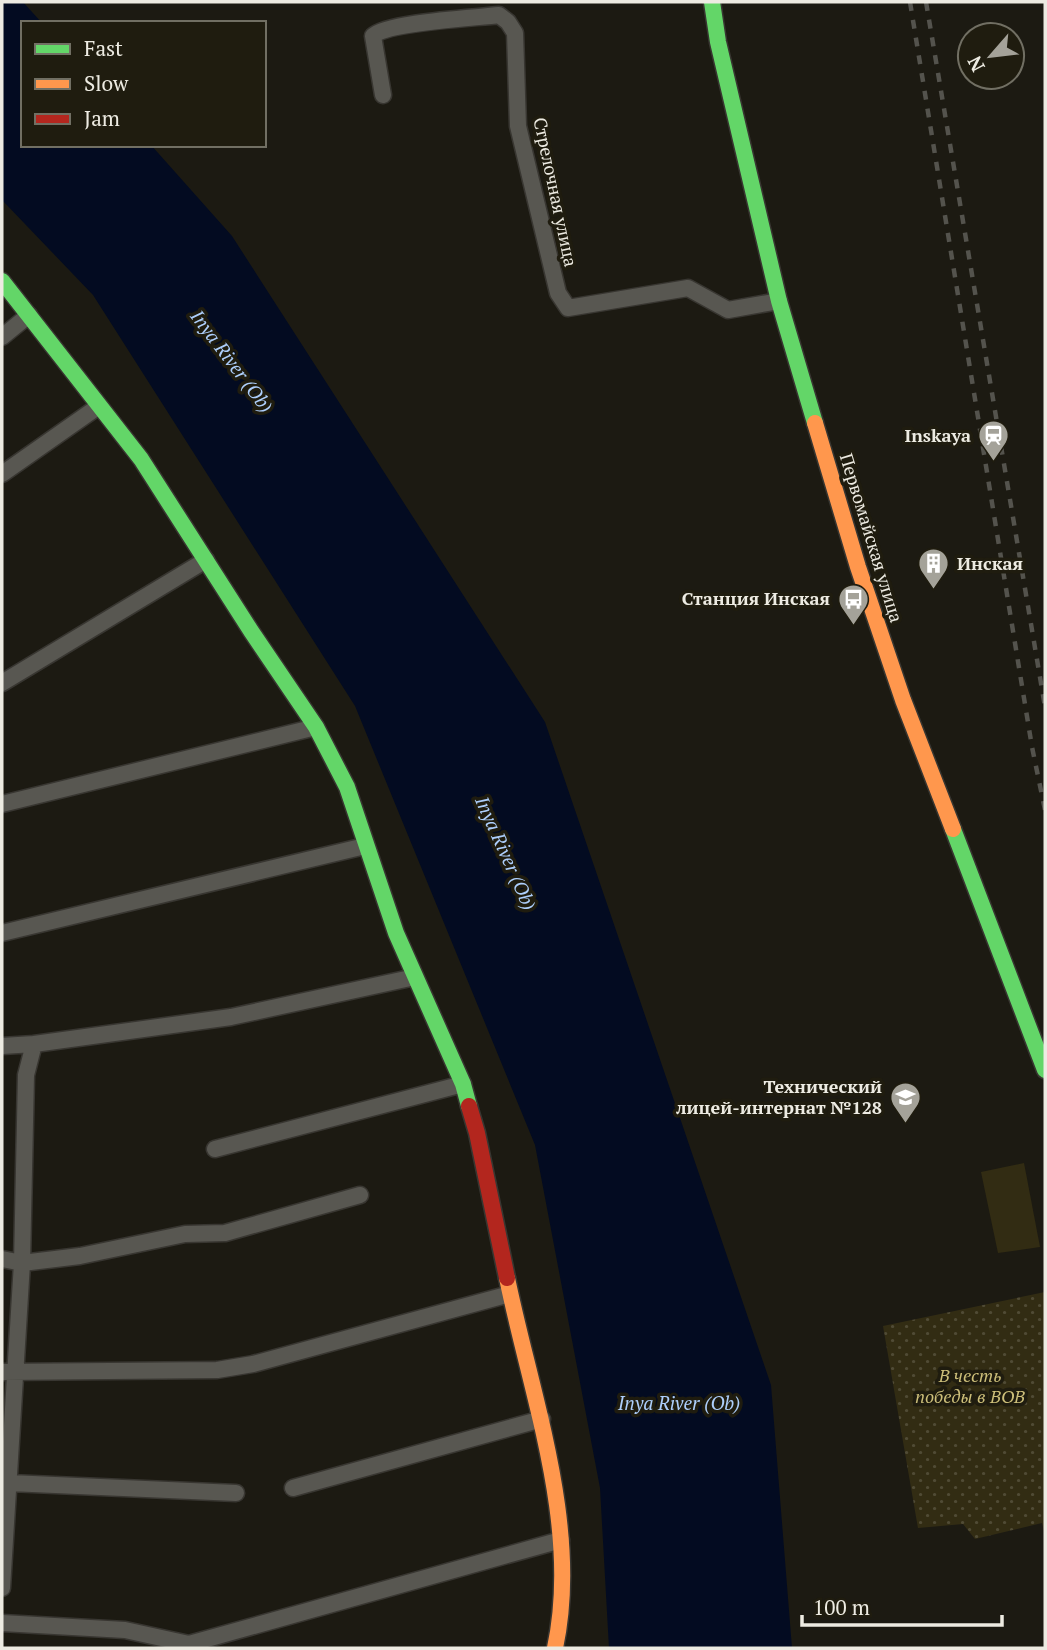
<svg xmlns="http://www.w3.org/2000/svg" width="1047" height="1650" font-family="'PT Serif',serif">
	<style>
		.park { fill: url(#park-dots) }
		.pitch { fill: #322c13 }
		.water { fill: #030b21 }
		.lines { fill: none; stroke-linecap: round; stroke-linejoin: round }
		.street-casing { stroke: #383631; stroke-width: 19 }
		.fast-casing { stroke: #383631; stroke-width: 19 }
		.slow-casing { stroke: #383631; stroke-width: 19 }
		.jam-casing { stroke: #383631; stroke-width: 19 }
		.street { stroke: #585751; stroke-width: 16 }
		.fast { stroke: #63d668; stroke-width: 16 }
		.slow { stroke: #ff974d; stroke-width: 16 }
		.jam { stroke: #b3261e; stroke-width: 16 }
		.rail { stroke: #54534d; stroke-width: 4.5; stroke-dasharray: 9 9; stroke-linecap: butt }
		.labels { text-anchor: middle; stroke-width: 7; stroke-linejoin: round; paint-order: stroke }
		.street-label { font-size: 18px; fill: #edebe2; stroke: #1f1c0f }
		.poi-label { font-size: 18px; font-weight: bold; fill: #edebe2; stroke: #1f1c0f; text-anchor: end }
		.park-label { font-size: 18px; font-style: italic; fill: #cdbf7a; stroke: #1f1c0f }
		.water-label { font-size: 19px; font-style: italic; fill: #adcefb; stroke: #1f1c0f }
	</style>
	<defs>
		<pattern id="park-dots" width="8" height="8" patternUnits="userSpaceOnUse" patternTransform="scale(1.75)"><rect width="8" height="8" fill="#322c13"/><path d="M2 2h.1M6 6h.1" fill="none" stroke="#504b35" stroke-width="1.8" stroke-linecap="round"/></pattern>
	</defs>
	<rect width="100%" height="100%" fill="#1c1a12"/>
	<path class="park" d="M1045,1292v243l-3,-12 -67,16 -12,-15 -45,4 -35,-202z"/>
	<path class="pitch" d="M1024,1163l16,84 -42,6 -17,-81z"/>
	<path class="water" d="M2,2h21l19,21h-19v122h128l81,91 313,486 226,663 21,263h-183l-9,-160 -65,-343 -180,-439 -262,-411 -91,-95z"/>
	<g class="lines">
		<defs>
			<path id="street" d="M383,95l-10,-59c14,-14 102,-18 126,-21l9,7 7,11 3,93 40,167 10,15 120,-20 40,22 51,-9
				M2,337l27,-22
				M2,474l97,-68
				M2,683l204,-123
				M2,804l314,-77
				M2,933l363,-87
				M2,1046l32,-2
				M215,1149l248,-65
				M2,1259l20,4 58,-7 105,-22 40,-1 135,-38
				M2,1372l215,-2 36,-6 257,-70
				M10,1483l226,10
				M293,1488l249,-69
				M2,1588l20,-325 4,-188 8,-31 197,-27 184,-40
				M2,1623l123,7 64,14 372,-104"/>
			<path id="fast" d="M712,2l6,40 61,259 36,122
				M2,281l139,178 110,172 65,96 31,60 49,146 67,151 6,22
				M953,829l92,241"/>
			<path id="slow" d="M815,423l43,144 45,133 50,129
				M507,1278c24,117 74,250 48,370"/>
			<path id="jam" d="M469,1106l8,27 30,145"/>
		</defs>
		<use href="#street" class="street-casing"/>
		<use href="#fast" class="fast-casing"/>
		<use href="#slow" class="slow-casing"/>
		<use href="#jam" class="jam-casing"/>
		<use href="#street" class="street"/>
		<use href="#fast" class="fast"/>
		<use href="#slow" class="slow"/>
		<use href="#jam" class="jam"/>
		<path class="rail" d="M910,2l122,745 13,63
			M926,2l119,705"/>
	</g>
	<defs>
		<symbol id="station-pin" viewBox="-11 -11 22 30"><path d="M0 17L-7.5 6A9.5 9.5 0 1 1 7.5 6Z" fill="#a4a299" stroke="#1f1c0f"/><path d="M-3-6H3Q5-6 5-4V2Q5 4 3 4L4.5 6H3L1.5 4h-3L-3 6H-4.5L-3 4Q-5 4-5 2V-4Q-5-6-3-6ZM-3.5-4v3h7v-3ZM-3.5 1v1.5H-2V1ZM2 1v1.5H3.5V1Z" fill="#fff"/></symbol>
		<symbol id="building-pin" viewBox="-11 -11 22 30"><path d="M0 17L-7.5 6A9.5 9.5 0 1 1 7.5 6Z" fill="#a4a299" stroke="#1f1c0f"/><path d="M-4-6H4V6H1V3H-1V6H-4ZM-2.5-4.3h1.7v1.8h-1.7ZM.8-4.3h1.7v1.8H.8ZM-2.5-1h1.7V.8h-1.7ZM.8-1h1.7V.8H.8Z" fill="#fff"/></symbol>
		<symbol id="bus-pin" viewBox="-11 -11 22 30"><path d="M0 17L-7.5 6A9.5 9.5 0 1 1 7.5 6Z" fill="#a4a299" stroke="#1f1c0f"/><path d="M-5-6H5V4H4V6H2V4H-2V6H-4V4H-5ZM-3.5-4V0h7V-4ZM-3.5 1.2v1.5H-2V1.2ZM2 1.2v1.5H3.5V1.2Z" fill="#fff"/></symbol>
		<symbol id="school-pin" viewBox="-11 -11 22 30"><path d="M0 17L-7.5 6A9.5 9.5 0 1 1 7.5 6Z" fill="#a4a299" stroke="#1f1c0f"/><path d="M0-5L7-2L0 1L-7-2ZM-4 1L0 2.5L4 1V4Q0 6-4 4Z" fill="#fff"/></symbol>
	</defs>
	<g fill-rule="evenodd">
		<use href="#station-pin" x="976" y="418" width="35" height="47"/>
		<use href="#building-pin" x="916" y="546" width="35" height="47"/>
		<use href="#bus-pin" x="836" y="582" width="35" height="47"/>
		<use href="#school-pin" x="888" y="1080" width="35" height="47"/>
	</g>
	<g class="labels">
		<g class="street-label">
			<text transform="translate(555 192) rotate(78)" y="6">Стрелочная улица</text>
			<text transform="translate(871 538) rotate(73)" y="6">Первомайская улица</text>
		</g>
		<g class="poi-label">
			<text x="971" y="442">Inskaya</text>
			<text x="957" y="570" text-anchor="start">Инская</text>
			<text x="830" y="605">Станция Инская</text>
			<text x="882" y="1093">Технический<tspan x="882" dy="21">лицей-интернат №128</tspan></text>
		</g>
		<g class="park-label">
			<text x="970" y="1382">В честь<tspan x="970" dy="21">победы в ВОВ</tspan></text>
		</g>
		<g class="water-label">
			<text transform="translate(232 361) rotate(53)" y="7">Inya River (Ob)</text>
			<text transform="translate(506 853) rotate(66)" y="7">Inya River (Ob)</text>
			<text x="679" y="1410">Inya River (Ob)</text>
		</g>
	</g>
	<rect width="1047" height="1650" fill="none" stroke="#edebe2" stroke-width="7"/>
	<rect x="21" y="21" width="245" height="126" fill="#1f1c0f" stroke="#716f63" stroke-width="2"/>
	<rect x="35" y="44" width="35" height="10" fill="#63d668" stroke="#716f63" stroke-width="2"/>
	<text x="84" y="56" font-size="21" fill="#edebe2">Fast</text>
	<rect x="35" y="79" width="35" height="10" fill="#ff974d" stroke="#716f63" stroke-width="2"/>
	<text x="84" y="91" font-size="21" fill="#edebe2">Slow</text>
	<rect x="35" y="114" width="35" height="10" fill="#b3261e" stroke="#716f63" stroke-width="2"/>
	<text x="84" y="126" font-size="21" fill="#edebe2">Jam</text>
	<g transform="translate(991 56) rotate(242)"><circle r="33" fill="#1f1c0f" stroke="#716f63" stroke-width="2"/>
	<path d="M0-5L12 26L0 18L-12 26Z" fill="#a4a299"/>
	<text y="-10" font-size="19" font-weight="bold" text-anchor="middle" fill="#edebe2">N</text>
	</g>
	<path d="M802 1615v10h200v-10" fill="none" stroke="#edebe2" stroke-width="3.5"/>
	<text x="813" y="1615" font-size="21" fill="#edebe2" stroke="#1f1c0f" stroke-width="5" paint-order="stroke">100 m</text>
</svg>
